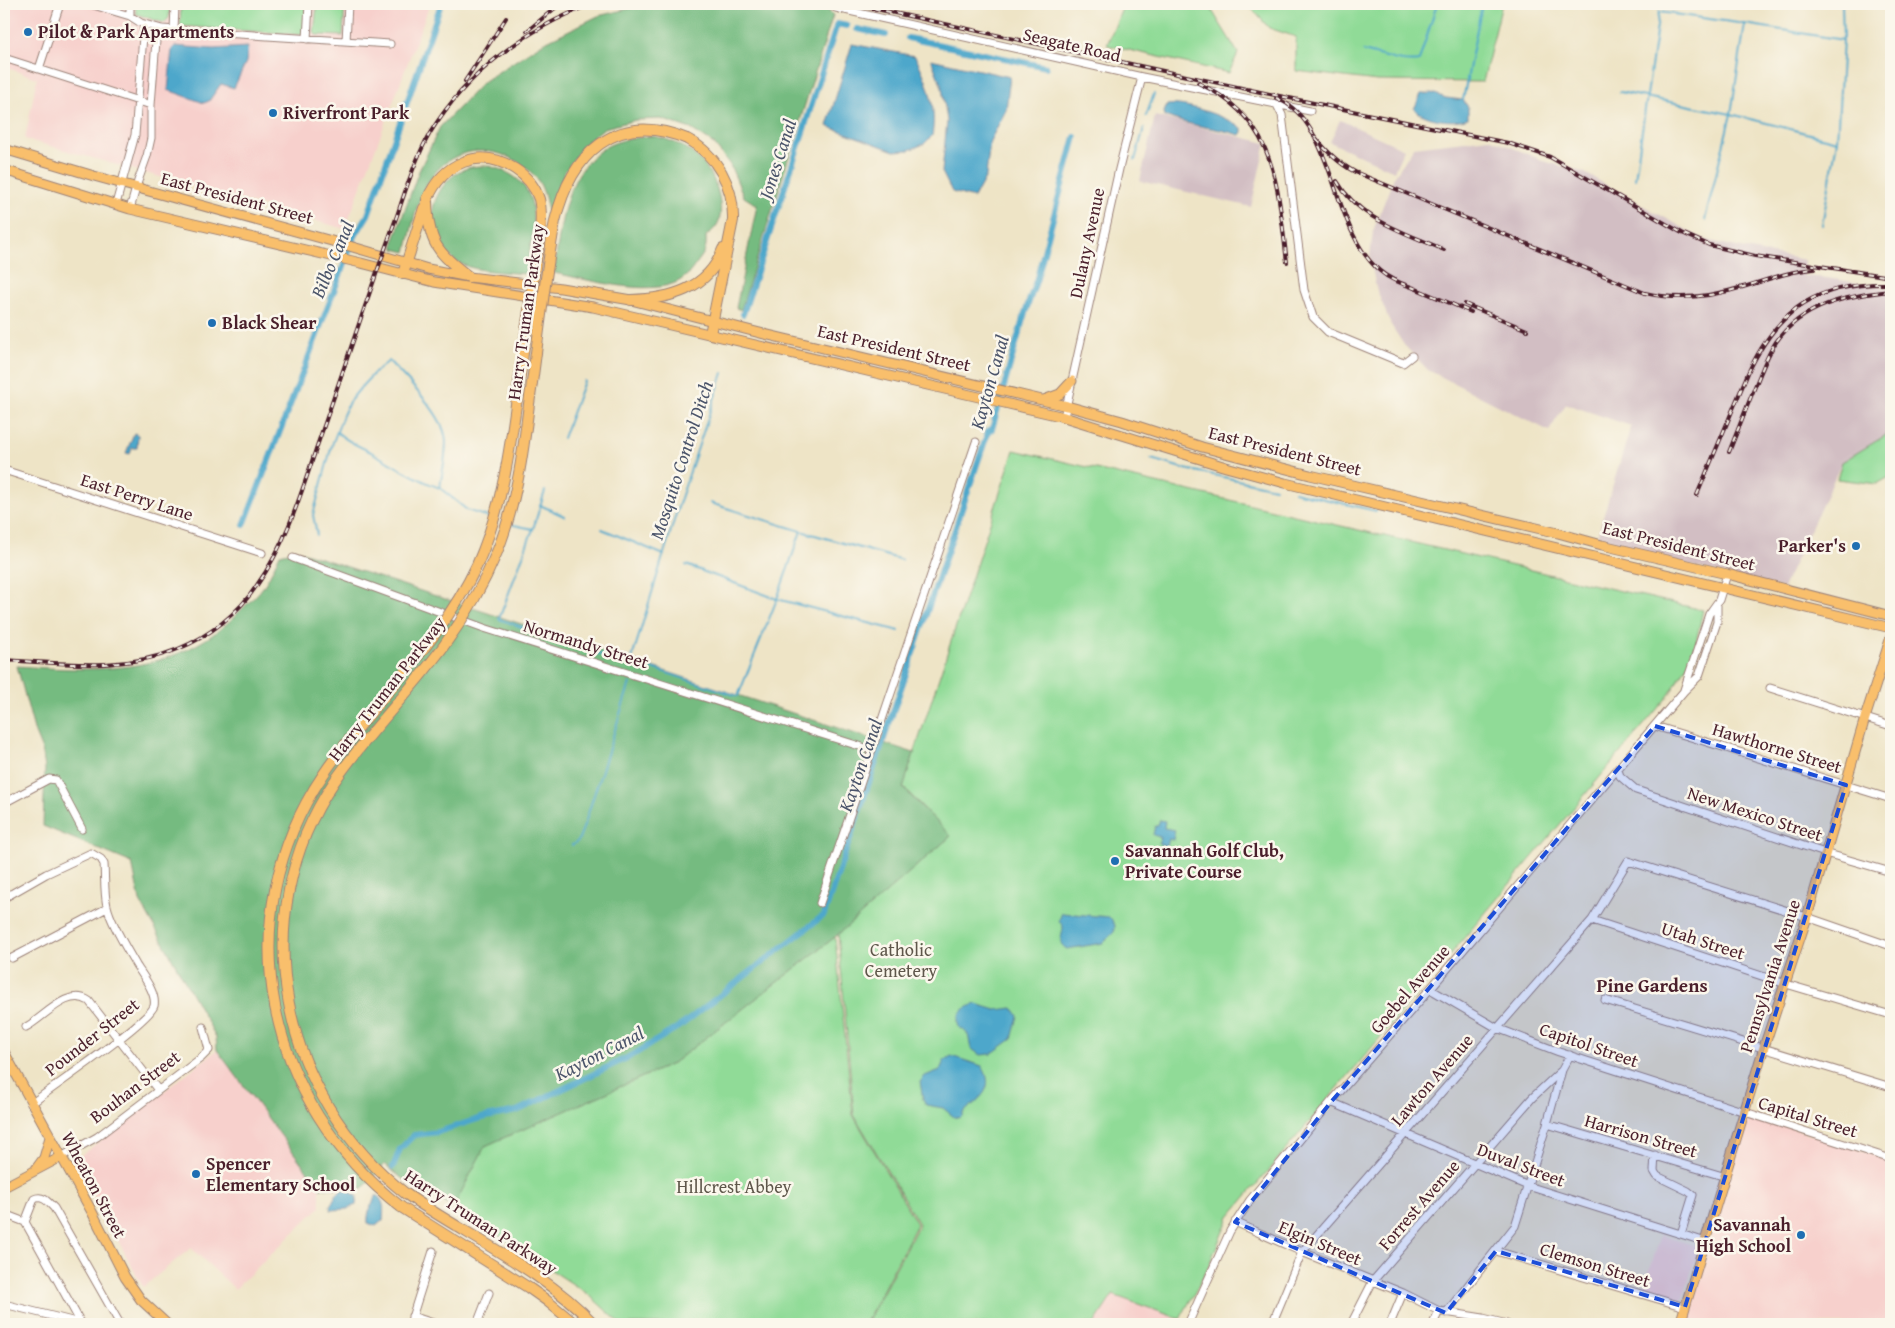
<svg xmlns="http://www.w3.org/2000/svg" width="1895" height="1328" font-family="'Gentium Book Plus',serif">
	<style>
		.built { fill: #f7d0cc }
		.industrial { fill: #d2bec3 }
		.green { fill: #90db97; stroke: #6d7d61 }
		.forest { fill: #74bb80; stroke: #5f6d56 }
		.water { fill: #4ea7cb; stroke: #4c637b }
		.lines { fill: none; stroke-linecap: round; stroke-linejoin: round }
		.stream { stroke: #4ea7cb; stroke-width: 2 }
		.canal { stroke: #4ea7cb; stroke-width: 6 }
		.minor-casing { stroke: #9c8278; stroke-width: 9 }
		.major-casing { stroke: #9c8278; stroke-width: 11 }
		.highway-casing { stroke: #9c8278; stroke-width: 12 }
		.minor { stroke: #fff; stroke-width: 7 }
		.major { stroke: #f9bf6c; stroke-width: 9 }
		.highway { stroke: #f9bf6c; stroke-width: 10 }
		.rail-casing { stroke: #4a1f2b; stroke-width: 4 }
		.rail { stroke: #fbf7ec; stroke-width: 2; stroke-dasharray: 5.5; stroke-linecap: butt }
		.highway-bridge-casing { stroke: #9c8278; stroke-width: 12; stroke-linecap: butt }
		.highway-bridge { stroke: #f9bf6c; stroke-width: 10 }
		.marked { fill: #1d4ed8; fill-opacity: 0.2; stroke: #1d4ed8; stroke-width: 4; stroke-dasharray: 10 6; stroke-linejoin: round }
		.poi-dot { fill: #1f6fb2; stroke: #fbf7ec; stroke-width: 2 }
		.labels { text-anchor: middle; stroke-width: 5; stroke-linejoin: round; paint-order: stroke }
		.poi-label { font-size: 18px; font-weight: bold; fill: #4a1f2b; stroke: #fbf7ec; text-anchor: start }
		.street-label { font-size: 18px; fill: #4a1f2b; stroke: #fbf7ec }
		.park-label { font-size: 18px; fill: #5f574b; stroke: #fbf7ec }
		.water-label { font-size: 19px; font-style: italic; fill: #4c556b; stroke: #fbf7ec }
		.neighbourhood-label { font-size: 19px; font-weight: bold; fill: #4a1f2b; stroke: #fbf7ec }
	</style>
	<rect width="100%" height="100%" fill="#fbf7ec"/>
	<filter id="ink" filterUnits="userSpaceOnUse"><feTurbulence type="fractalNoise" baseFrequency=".02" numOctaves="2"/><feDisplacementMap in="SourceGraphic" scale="10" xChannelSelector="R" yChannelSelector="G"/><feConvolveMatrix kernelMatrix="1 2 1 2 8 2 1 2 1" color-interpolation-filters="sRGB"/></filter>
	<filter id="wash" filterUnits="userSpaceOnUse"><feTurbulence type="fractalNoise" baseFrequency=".0096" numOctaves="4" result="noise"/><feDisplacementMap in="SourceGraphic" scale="20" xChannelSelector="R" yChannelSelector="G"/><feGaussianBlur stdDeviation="1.12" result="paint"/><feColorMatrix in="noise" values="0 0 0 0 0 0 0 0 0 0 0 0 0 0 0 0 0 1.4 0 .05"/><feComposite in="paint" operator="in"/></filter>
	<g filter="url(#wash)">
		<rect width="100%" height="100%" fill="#eee4c6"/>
		<path class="built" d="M4,4h426l-85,225 -320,-90 12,-61 -33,-11z
			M217,1050l103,138v19l-85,82 -44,-41 -48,39 -68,-127z
			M1745,1113l146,47v164h-204z
			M1661,1235l38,12 -17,54 -39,-12z
			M1113,1295l67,24 -3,5h-83z"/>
		<path class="industrial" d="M1155,116l111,27 -15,64 -111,-26z
			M1340,120l64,29 -10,22 -64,-29z
			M1489,138l58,24 36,10 120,67 42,10 60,11 -1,16 23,2 64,10v145l-49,29 -59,126 -188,-45 36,-117 -65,-22 -17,27 -121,-61 -24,-25 -13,-20 -15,-37 -6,-31 3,-26 21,-54 20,-30z"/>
		<path class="green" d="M135,4h35l-1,14 -5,5 -28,-9z
			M181,4h126l-1,26 -3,5 -123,-9z
			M317,4h28l-2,32 -27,-1 -2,-2z
			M1124,4h84l30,49 -9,20 -122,-28z
			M1248,4h254l-19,78 -106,-1 -81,-10v-34l-27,-9z
			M1891,432v44l-14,8 -40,-5 5,-17z
			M1014,450l689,160 -10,46 -24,39 -440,522 -23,55 -26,47 -67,-24 -19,29h-228l53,-100 -65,-109 -16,-181 113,-98 -48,-49z
			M835,937l18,178 64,109 -52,100h-244l-33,-30 -134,-88 31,-60 187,-82z"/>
		<path class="forest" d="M648,4h173l12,11 -92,295 -5,-2 21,-103 -13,-8 -14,-32 -16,-21 -23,-15 -30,-10 -25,1 -32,8 -21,17 -19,28 -16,39c-2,-11 -4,-23 -11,-33 -18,-24 -55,-36 -82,-22 -9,4 -18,12 -23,20 -15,17 -20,53 -26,75l-12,-3v-9l24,-67 22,-46 43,-45 58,-38 57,-28z
			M652,136c36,6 63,29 68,66 1,7 1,17 -3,23 -2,4 -7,8 -11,11 1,15 -2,17 -10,28 -3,4 -6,9 -10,12 -26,25 -99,3 -132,-3 6,-42 9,-99 50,-125 15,-9 32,-10 48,-12z
			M488,166c61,14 45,62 38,108 -18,-2 -48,-2 -65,-10 -10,-4 -18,-15 -22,-25 -2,-5 -5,-10 -6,-14 -4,-23 11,-48 32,-56 8,-3 16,-3 23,-3z
			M296,550l618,203 -11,35 48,48 -116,101 -163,127 -187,82 -31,60c-26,-10 -49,-23 -69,-42l-22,24h-43l-103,-138 -1,-13 -76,-136 -8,-38 -89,-37 2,-58 -3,-18 -7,-17 -18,-67c83,6 162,10 224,-56 8,-8 18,-16 24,-26 6,-9 10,-20 15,-30z"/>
		<path class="water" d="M852,44l63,12c13,25 22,52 17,80l-8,8 -15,6 -15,1 -67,-25z
			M175,46l38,3 35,-2 -2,15 -12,26 -13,-4 -12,17 -5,2 -36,-13 4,-41z
			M931,59l79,18 -4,33 -16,31 -4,35 -12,22 -22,-6 -10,-20 5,-51 -5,-34z
			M1432,93l14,5 17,2 5,7v11c-15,6 -42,2 -54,-9l7,-15z
			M1167,105c18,-3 60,12 75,23v4l-2,3c-26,-8 -51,-9 -75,-19l-1,-4z
			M134,433l4,2 -1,13h-5l-2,6 -4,-1z
			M1160,820l5,1 -1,7 11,2 -2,10 -4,-1 -2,7 -8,-2 1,-7 -7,-2 2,-9h3z
			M1062,913l47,4 6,8 -1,7 -11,11 -36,6c-11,-6 -4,-13 -4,-22l-4,-7z
			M976,1004l20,6 17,-2 5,8 -6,23 -21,15 -11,1 -8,-6 -2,-4c-2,-12 -1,-11 -11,-18 -4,-14 5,-19 17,-23z
			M951,1056l31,10c15,24 -4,33 -19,47v2l-3,3 -6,-1 -11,-9 -17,-3 -3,-6 -3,-17 5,-6 15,-6 4,-9z
			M342,1190l7,1 8,5 -1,9 -9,4 -16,1 -1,-4 6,-11z
			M377,1195c8,7 7,15 6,25l-7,6 -8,-3c-1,-11 3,-18 9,-28z"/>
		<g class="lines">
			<path class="stream" d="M1363,51c18,4 38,13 56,10l18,-57
				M1620,92l111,22 106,27
				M1463,100l19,-96
				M1146,116l8,-22
				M1135,160l9,-32
				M1635,179l24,-167 86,12 98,16
				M1705,220l26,-106 14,-90
				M1822,225l15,-84 6,-101 -1,-36
				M563,438l21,-57
				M1151,459l34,10 90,19
				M440,488l27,22 24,8
				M1294,492l82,19
				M710,503l91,28 -24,68 122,32
				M540,505l24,11
				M509,524l24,5 -34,90 131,46 49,-161 44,-131
				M533,529l12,-38
				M602,529l62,26
				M801,531l101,29
				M317,535l-4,-20 19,-70 11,-30 6,-13 13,-16 14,-15 13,-10c18,20 56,53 57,81 0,15 -4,31 -6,46 -25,-9 -46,-23 -69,-36 -12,-6 -23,-10 -33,-19
				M649,667l89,29 39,-97 -91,-34
				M572,845l6,-4 7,-18 45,-140"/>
			<path class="canal" d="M857,29l29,6
				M908,38l138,29
				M743,314l60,-182 34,-108 10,2
				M244,525l111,-289 13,-21 73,-211
				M393,1167l7,-18 14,-14 24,-3 43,-14 36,-7 116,-56 50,-31 141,-109 164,-483 4,-3 31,-110 14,-41 38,-141"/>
		</g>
	</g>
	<g filter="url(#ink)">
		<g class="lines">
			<defs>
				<path id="minor" d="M90,4l40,12 11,7 21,6 228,15
					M828,4l8,4 306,69 168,34
					M130,16v-12
					M174,30l1,-26
					M307,39l2,-35
					M346,41l2,-37
					M4,58l147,47
					M39,69l21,-65
					M1277,105l5,10 22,175 9,27 15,15 75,31 9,-7
					M116,204l19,-69 9,-111
					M130,209l8,-28 9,-25 4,-18v-33l6,-77
					M1064,417l55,-248 23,-92
					M4,470l258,83
					M293,558l191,70 388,122
					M1770,688l121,38
					M1684,690l25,-76 10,-14 8,-26
					M1655,726l236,73
					M1618,770l2,6 16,14 189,63 66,19
					M4,803l45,-24 7,1 26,49
					M4,898l42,-24 45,-21 10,6 3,5c1,14 0,29 3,42 4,18 20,43 29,59 6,10 21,28 18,41 -5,16 -103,82 -123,98
					M820,903l156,-461
					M1592,920l194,64 105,31
					M12,958l95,-50
					M1430,989l67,39 62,24 332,107
					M1605,1000l286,87
					M26,1027c19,-10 41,-40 63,-26l69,89
					M1331,1102l197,84 178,56
					M1547,1124l179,53
					M1655,1155l-1,16 3,5 31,15 5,4 -12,39
					M61,1157l36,-20 104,-79 8,-8 -6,-23
					M4,1214l21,8 56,101
					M25,1222l9,-23c9,-4 14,3 20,9l66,116
					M1235,1222l67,30 101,41 36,18 44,7 24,6
					M1496,1251l189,56
					M4,1304l80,20
					M1446,1313l69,-87 32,-102 15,-54 8,-15
					M412,1316l24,8
					M410,1324l23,-73
					M477,1324l12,-31
					M1188,1324l42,-93 20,-31 81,-98 99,-113 254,-298 15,-15 18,-54v-17
					M1272,1324l30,-72 290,-332 36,-59 179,56 84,29
					M1351,1324l22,-43 159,-183 30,-28
					M1390,1324l13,-31
					M1433,1324l6,-13"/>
				<path id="major" d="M4,149l90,27 245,67 89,26 41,8 92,11 70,12 129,33 307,73 55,15 80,26 108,28 248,58 44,12 125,29 164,42
					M4,170l126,39 231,54 73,19 159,25 403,94 68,16 162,50 59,16 606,145
					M1044,400l16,-6 12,-13
					M4,1052l88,160 33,65 16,23 26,24
					M36,1169l8,-11 6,-21
					M4,1187l57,-30
					M1680,1324l84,-277 43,-130 58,-199 26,-81"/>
				<path id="highway" d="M687,139c30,16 47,47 46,81l-23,114
					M427,200c1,43 10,52 42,77
					M403,274l21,-66
					M631,300c38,-1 77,-10 92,-51
					M406,1194c61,42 137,76 188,130
					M401,1207l128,81 17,12 29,24"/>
			</defs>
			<use href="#minor" class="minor-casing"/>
			<use href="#major" class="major-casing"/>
			<use href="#highway" class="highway-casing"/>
			<use href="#minor" class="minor"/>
			<use href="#major" class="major"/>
			<use href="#highway" class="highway"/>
			<defs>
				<path id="rail" d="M853,4l412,89 243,50 42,14 132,76 27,12 46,11 136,21
					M527,31l33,-27
					M465,81l41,-63
					M1198,83c80,37 79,103 89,179
					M1276,98c60,24 54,132 104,173 10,9 23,13 34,17 19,8 38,16 57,24
					M1310,130c12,17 26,32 45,42l290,121c33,8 65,4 98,-6 24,-7 46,-16 71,-18
					M1337,181c22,39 68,51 107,69
					M1465,304l62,26
					M1729,452c9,-23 18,-45 27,-68 6,-14 11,-29 20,-42 26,-37 72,-47 115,-51
					M1697,495l51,-122c31,-66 71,-91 143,-89
					M4,660c58,3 118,12 174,-11 30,-12 61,-36 79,-64 29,-41 44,-91 60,-139 26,-74 50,-148 77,-222 11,-31 20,-63 36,-91 37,-61 96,-104 162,-129"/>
			</defs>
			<use href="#rail" class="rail-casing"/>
			<use href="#rail" class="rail"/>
			<defs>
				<path id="highway-bridge" d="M406,1194c-126,-98 -163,-277 -72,-412 33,-48 75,-89 109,-135 22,-30 40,-61 54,-95 19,-47 26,-98 32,-148 9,-61 15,-122 26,-183 16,-66 60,-112 132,-82
					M401,1207c-135,-104 -175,-288 -78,-432 49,-73 116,-129 154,-210 25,-56 33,-115 41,-175 7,-52 14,-104 22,-156 1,-12 2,-23 -1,-35 -4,-12 -13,-23 -24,-30 -36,-23 -72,-6 -88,31"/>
			</defs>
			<use href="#highway-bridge" class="highway-bridge-casing"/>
			<use href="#highway-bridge" class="highway-bridge"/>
		</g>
	</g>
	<path class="marked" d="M1655,726l191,59 -161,522 -189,-56 -50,62 -211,-91 96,-120z"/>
	<g class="poi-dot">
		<circle cx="28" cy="32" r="5"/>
		<circle cx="273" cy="113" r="5"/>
		<circle cx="212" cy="323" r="5"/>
		<circle cx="1856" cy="546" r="5"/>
		<circle cx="1115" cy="861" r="5"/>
		<circle cx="196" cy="1174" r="5"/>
		<circle cx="1801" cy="1235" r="5"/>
	</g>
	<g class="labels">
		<g class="poi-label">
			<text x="38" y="38">Pilot &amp; Park Apartments</text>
			<text x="283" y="119">Riverfront Park</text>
			<text x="222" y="329">Black Shear</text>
			<text x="1846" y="552" text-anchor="end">Parker's</text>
			<text x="1125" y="857">Savannah Golf Club,<tspan x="1125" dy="21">Private Course</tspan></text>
			<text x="206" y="1170">Spencer<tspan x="206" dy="21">Elementary School</tspan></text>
			<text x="1791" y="1231" text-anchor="end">Savannah<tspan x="1791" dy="21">High School</tspan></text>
		</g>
		<g class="street-label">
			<text transform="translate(1072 45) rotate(13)" y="6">Seagate Road</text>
			<text transform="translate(237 198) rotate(15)" y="6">East President Street</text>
			<text transform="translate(1087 243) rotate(-78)" y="6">Dulany Avenue</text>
			<text transform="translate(526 312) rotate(-82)" y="6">Harry Truman Parkway</text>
			<text transform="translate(894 348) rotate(13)" y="6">East President Street</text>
			<text transform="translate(1285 451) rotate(14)" y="6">East President Street</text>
			<text transform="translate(137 497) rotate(18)" y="6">East Perry Lane</text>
			<text transform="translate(1679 546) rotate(14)" y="6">East President Street</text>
			<text transform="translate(586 644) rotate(17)" y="6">Normandy Street</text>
			<text transform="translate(387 689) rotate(-52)" y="6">Harry Truman Parkway</text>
			<text transform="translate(1777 748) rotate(17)" y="6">Hawthorne Street</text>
			<text transform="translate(1755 814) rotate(18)" y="6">New Mexico Street</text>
			<text transform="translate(1703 941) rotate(18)" y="6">Utah Street</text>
			<text transform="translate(1770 976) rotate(-72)" y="6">Pennsylvania Avenue</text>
			<text transform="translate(1410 989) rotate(-49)" y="6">Goebel Avenue</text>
			<text transform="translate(92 1037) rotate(-38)" y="6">Pounder Street</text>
			<text transform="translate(1589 1045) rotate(19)" y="6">Capitol Street</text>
			<text transform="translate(1432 1080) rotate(-49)" y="6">Lawton Avenue</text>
			<text transform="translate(135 1087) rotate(-37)" y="6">Bouhan Street</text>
			<text transform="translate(1808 1117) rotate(17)" y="6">Capital Street</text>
			<text transform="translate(1641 1136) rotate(16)" y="6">Harrison Street</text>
			<text transform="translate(1521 1165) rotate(21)" y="6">Duval Street</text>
			<text transform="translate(94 1185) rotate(62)" y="6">Wheaton Street</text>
			<text transform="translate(1419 1205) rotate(-49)" y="6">Forrest Avenue</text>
			<text transform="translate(481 1222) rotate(33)" y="6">Harry Truman Parkway</text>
			<text transform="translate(1320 1243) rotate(23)" y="6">Elgin Street</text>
			<text transform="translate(1595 1265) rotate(17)" y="6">Clemson Street</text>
		</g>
		<g class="park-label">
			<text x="901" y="956">Catholic<tspan x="901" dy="21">Cemetery</tspan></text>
			<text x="734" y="1193">Hillcrest Abbey</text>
		</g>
		<g class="water-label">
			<text transform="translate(777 159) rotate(-72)" y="7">Jones Canal</text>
			<text transform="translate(332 259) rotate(-67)" y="7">Bilbo Canal</text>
			<text transform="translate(989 382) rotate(-74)" y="7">Kayton Canal</text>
			<text transform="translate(681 460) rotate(-72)" y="7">Mosquito Control Ditch</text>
			<text transform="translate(860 765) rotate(-71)" y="7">Kayton Canal</text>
			<text transform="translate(599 1053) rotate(-27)" y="7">Kayton Canal</text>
		</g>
		<g class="neighbourhood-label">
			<text x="1652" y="992">Pine Gardens</text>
		</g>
	</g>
	<rect width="1895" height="1328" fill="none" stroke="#fbf7ec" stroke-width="20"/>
</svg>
